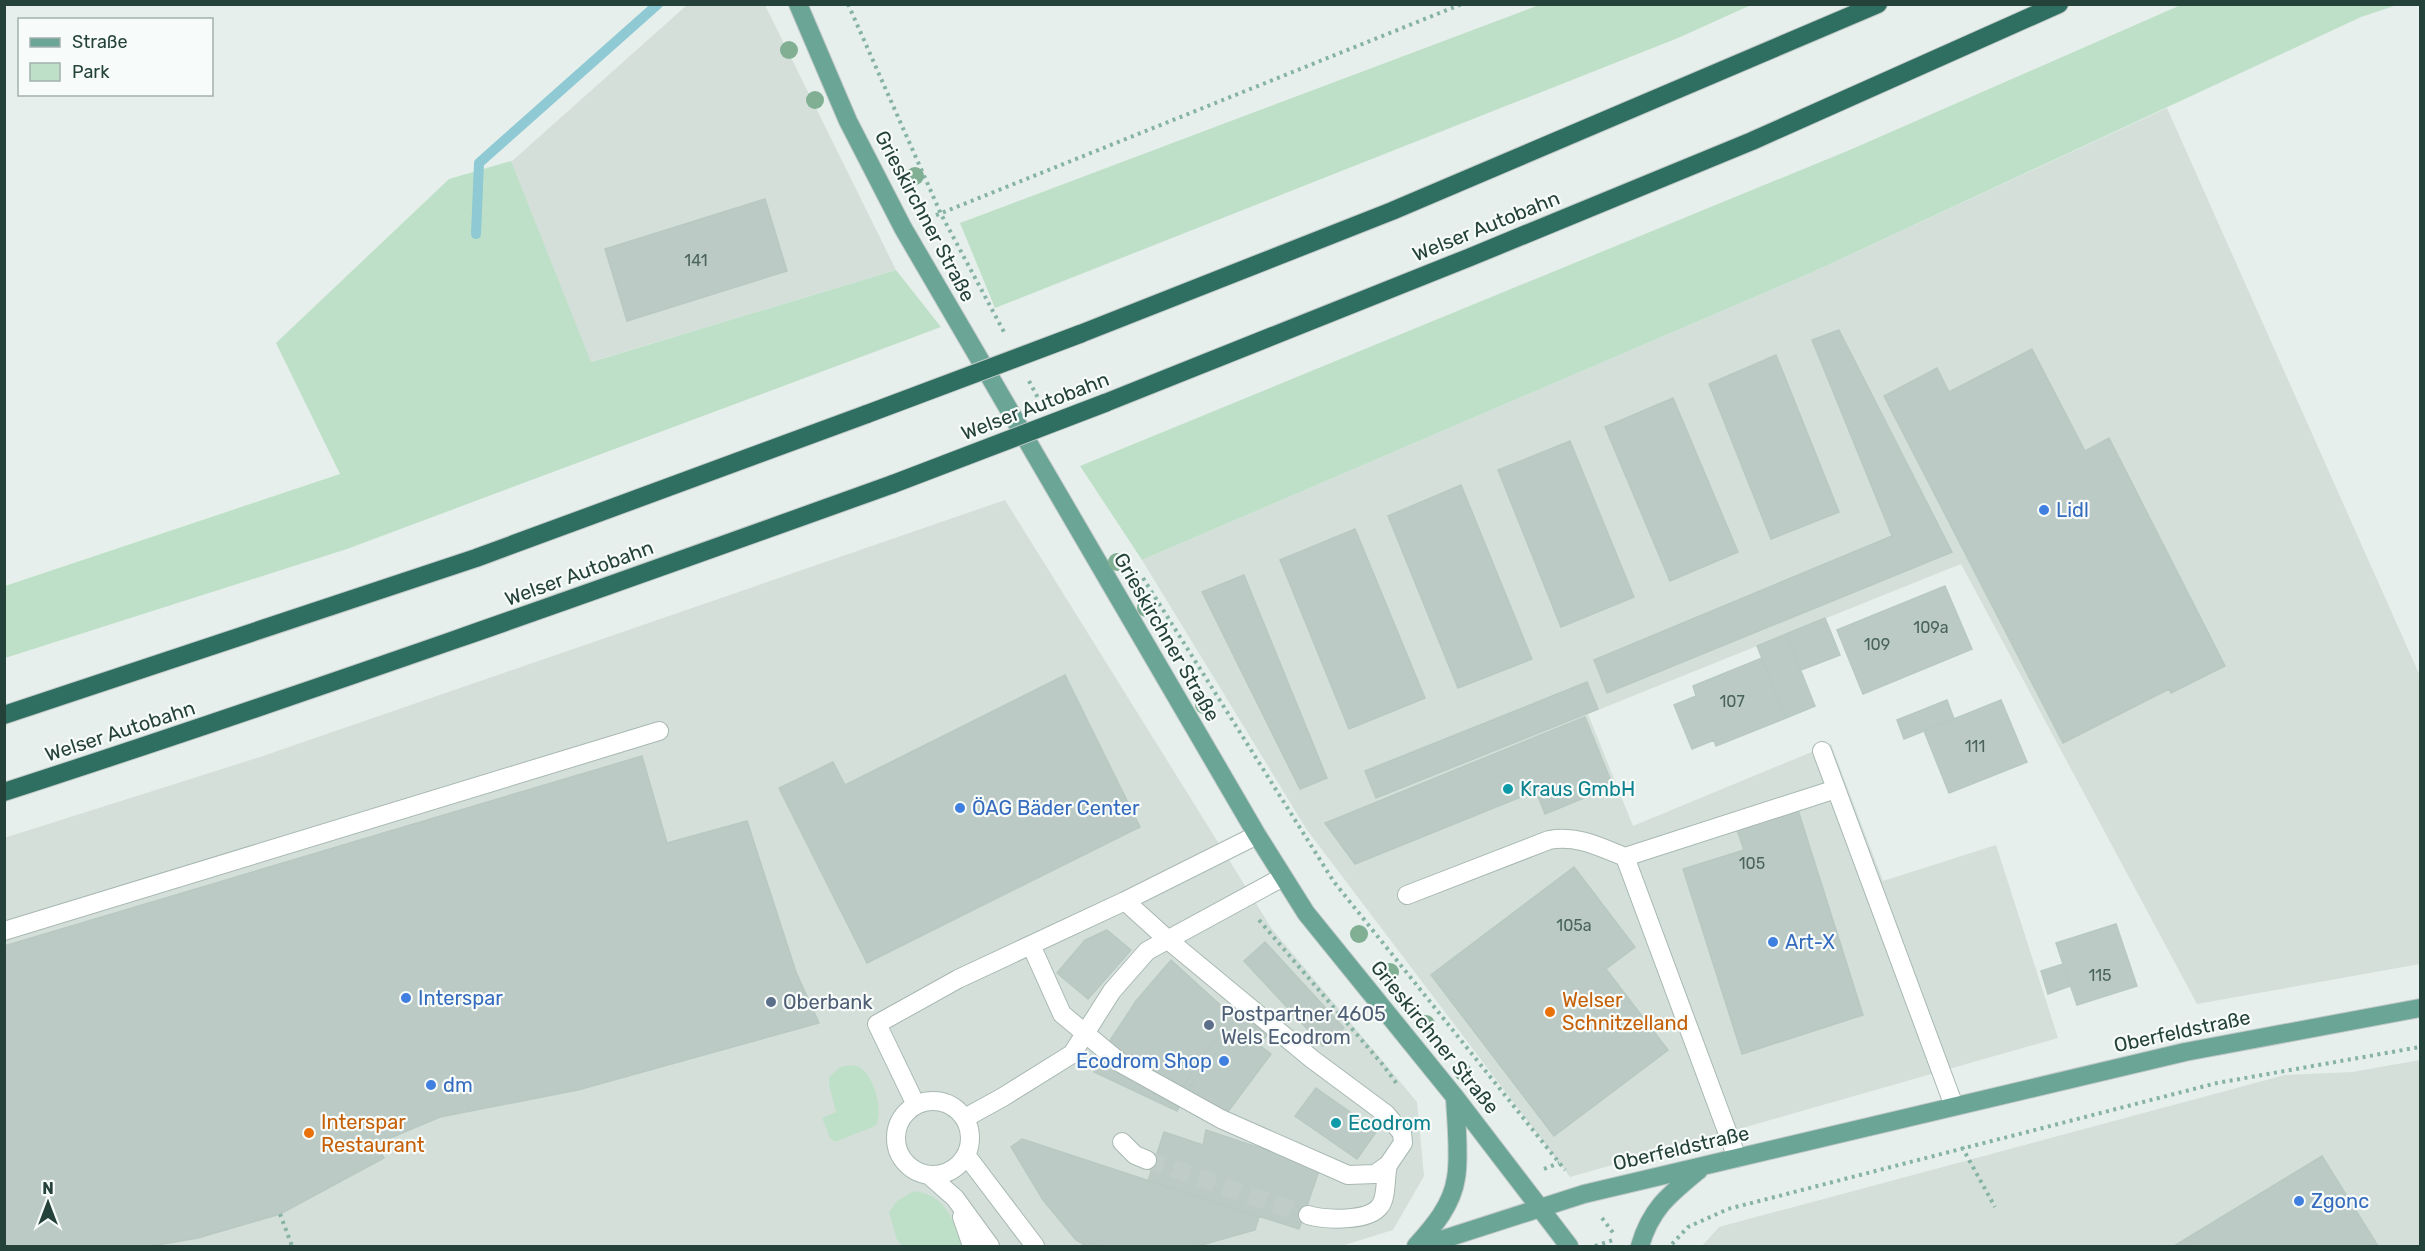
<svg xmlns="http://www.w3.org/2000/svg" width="2425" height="1251" font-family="Rubik,sans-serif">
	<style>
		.built { fill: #d4dfda }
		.green { fill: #bfe0c8 }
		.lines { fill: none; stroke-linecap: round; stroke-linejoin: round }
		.stream { stroke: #8ec9d4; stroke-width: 10 }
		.building { fill: #bbcac4; stroke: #b8c9c2; stroke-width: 1.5 }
		.minor-tunnel { stroke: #bfccc8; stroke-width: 18; stroke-dasharray: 18 9; stroke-linecap: butt }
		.minor-casing { stroke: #a8b8b2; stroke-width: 20 }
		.major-casing { stroke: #c2cac8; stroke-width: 20 }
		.highway-casing { stroke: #c2cac8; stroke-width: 20 }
		.path { stroke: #86b3a5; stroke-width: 4; stroke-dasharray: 3 4.5; stroke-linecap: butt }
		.minor { stroke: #fff; stroke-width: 18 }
		.major { stroke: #6aa596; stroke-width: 18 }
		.highway { stroke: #2f6f62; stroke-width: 18 }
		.highway-bridge-casing { stroke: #c2cac8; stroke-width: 20; stroke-linecap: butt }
		.highway-bridge { stroke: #2f6f62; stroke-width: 18 }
		.tree { fill: #80af93 }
		.shop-dot { fill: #3f7fe0; stroke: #f7fbf9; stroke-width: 2 }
		.culture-dot { fill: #0f9aa8; stroke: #f7fbf9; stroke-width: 2 }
		.service-dot { fill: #5c6f8a; stroke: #f7fbf9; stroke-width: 2 }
		.food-dot { fill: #e8710a; stroke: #f7fbf9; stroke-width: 2 }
		.labels { text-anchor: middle; stroke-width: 4.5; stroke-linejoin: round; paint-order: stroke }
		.number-label { font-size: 16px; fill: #4a645c }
		.street-label { font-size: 20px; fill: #24423a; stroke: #f7fbf9 }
		.shop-label { font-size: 20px; fill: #366cbe; stroke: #f7fbf9; text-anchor: start }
		.culture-label { font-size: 20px; fill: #0d838f; stroke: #f7fbf9; text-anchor: start }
		.food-label { font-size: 20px; fill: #c56008; stroke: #f7fbf9; text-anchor: start }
		.service-label { font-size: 20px; fill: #4e5e75; stroke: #f7fbf9; text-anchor: start }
	</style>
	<rect width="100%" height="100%" fill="#e6efeb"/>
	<path class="built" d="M687,5h78l131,265 -306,92 -79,-200z
		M2167,108l253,568v288l-223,40 -236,-440 -373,150 45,112 198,-82 52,137 113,-36 62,193 -488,139 -263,-347 -165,-270 673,-289z
		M1005,500l267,429 145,173 7,74 -31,54 -52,16h-1336l-1,-408 256,-81z
		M2420,1060v186h-718l17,-19 566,-152 67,-3z"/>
	<path class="green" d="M2183,4l214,1 -36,12 -546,254 -673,289 -62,-94 772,-317z
		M1539,5h212l-73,33 -683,270 -35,-85z
		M511,161l80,201 305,-92 45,57 -594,222 -342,109v-72l335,-112 -64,-131 173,-164z
		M852,1065c3,1 6,1 9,3 13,8 24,47 14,58l-40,16 -5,-4 -8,-20 14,-6 -7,-27v-8l11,-10z
		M914,1191c32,4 39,28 48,55h-60l-5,-6 -8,-28 8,-11z"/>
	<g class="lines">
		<path class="stream" d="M476,234l3,-71 179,-159"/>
	</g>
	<path class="building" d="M765,199l22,72 -160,50 -22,-72z
		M1839,330l113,222 -345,141 -13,-33 298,-124 -80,-196z
		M2032,349l53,102 24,-13 116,228 -54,27 -2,-4 -106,54 -179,-347 53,-28 12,24z
		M1776,355l63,157 -68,27 -62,-155z
		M1673,398l65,154 -68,29 -65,-154z
		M1570,441l64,156 -73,30 -63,-157z
		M1461,485l71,174 -74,29 -70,-172z
		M1355,529l70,169 -76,31 -69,-169z
		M1244,575l83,203 -27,11 -98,-197z
		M1945,586l27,63 -109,45 -26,-64z
		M1825,618l15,37 -39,15 -15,-36z
		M1786,634l29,72 -29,12 -29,-72z
		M1762,658l24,60 -70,28 -2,-6 -22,9 -18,-44 22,-9 -3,-10z
		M1065,675l75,152 -273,136 -88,-175 54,-26 12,23z
		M1587,682l11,27 -222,89 -11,-27z
		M1947,700l7,19 -50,20 -7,-19z
		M2001,700l26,62 -78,31 -25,-62z
		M1585,717l28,69 -68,28 -9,-23 -181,73 -30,-41z
		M642,756l25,87 80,-22 49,151 23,51 -241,67 -138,27 -64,27 8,14 -104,56 -82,24 -46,8h-148v-300z
		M1798,810l65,205 -121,39 -59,-185 61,-19 -7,-20z
		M1574,867l61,80 -29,22 62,81 -114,86 -123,-161z
		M2116,924l21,62 -60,19 -21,-62z
		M1107,930l24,20 -43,49 -31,-26 28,-33z
		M1265,942l79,86 -21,18 -79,-85z
		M1171,960l69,63 -47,59 -16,29 -83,-39 17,-33 25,-38z
		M2063,964l7,22 -22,8 -7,-23z
		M1244,1011l24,24 -10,9 13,10 -44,59 -47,-23 27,-39z
		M1316,1088l61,43 -20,28 -62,-43z
		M1206,1130l114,38 -21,61 -151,-48 16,-49 39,13z
		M1022,1139l237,78 -4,13 -57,16h-97l-7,-2 -1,2h-7l-10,-6 -33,-40 -32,-53z
		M2322,1156l56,90h-204z"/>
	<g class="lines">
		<path class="minor-tunnel" d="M1147,1160l161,55"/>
		<defs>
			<path id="minor" d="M1822,751l132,355
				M1625,857l211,-68
				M1407,895l142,-55c29,-5 51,7 76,17l112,301
				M4,931l655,-200
				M1031,945l31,69 60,50 99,55 127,56 27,-1 13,-9 15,-22 -1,-10 -16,-19 -74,-55 -145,-120 -42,-38
				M896 1138a37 37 0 1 1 74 0a37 37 0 1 1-74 0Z
				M916,1105l-39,-81 81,-45 167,-78 132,-66
				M965,1118l38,-21 69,-43 40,-63 35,-40 136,-74
				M1122,1142l13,13 12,5
				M966,1155l69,91
				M930,1176l25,22 35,48
				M1308,1215c17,5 61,7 72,-9 7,-8 5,-30 8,-41
				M962,1217l10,29"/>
			<path id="major" d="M798,4l50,117 55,107 354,607 49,78 149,184 114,149
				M1416,1246c18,-20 36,-41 40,-68 4,-22 0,-58 -1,-81
				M1422,1246l162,-52 601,-142 235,-44
				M1640,1246c11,-38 30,-52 59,-76"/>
			<path id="highway" d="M1080,334l312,-123 486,-207
				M1105,403l363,-145 284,-117 307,-137
				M4,715l472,-157 391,-144
				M4,792c299,-97 594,-202 889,-308"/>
		</defs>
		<use href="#minor" class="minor-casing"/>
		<use href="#major" class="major-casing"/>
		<use href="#highway" class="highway-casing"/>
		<path class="path" d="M848,4l93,210 63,118
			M929,218l533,-214
			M1029,381l9,17
			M1143,578l191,304 231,288
			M1259,920l124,145 14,19
			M1962,1147l33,60
			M1544,1169l15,-6
			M280,1214l12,32
			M1602,1218l12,16
			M1672,1244l16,-17 40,-18 489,-126 203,-36
			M1595,1246l18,-6"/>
		<use href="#minor" class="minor"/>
		<use href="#major" class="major"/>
		<use href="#highway" class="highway"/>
		<defs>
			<path id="highway-bridge" d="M867,414l213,-80
				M893,484l212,-81"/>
		</defs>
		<use href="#highway-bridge" class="highway-bridge-casing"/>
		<use href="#highway-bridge" class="highway-bridge"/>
	</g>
	<g class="tree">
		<circle cx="789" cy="50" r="9"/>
		<circle cx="815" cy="100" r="9"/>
		<circle cx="915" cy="176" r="9"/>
		<circle cx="1117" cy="562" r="9"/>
		<circle cx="1146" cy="608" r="9"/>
		<circle cx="1204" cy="705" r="9"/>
		<circle cx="1359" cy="934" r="9"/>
		<circle cx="1390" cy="972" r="9"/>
		<circle cx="1426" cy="1024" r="9"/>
		<circle cx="1463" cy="1072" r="9"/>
	</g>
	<g class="shop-dot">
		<circle cx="2044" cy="510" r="6"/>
		<circle cx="960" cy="808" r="6"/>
		<circle cx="1773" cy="942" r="6"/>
		<circle cx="406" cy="998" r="6"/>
		<circle cx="1224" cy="1061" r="6"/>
		<circle cx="431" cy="1085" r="6"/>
		<circle cx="2299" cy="1201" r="6"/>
	</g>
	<g class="culture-dot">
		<circle cx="1508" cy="789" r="6"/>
		<circle cx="1336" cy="1123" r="6"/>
	</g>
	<g class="service-dot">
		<circle cx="771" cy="1002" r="6"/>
		<circle cx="1209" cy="1025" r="6"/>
	</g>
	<g class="food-dot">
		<circle cx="1550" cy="1012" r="6"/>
		<circle cx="309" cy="1133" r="6"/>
	</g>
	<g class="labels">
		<g class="number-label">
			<text x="696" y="266">141</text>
			<text x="1931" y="633">109a</text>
			<text x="1877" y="650">109</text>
			<text x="1732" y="707">107</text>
			<text x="1975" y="752">111</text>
			<text x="1752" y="869">105</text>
			<text x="1574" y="931">105a</text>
			<text x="2100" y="981">115</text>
		</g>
		<g class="street-label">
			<text transform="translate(925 216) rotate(62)" y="7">Grieskirchner Straße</text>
			<text transform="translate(1486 226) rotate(-22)" y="7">Welser Autobahn</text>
			<text transform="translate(1035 406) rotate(-21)" y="7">Welser Autobahn</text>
			<text transform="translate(579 573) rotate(-20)" y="7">Welser Autobahn</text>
			<text transform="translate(1167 637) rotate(60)" y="7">Grieskirchner Straße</text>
			<text transform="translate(120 731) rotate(-18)" y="7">Welser Autobahn</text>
			<text transform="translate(2182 1031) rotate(-12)" y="7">Oberfeldstraße</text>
			<text transform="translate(1435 1037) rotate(51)" y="7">Grieskirchner Straße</text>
			<text transform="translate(1681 1148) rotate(-13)" y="7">Oberfeldstraße</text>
		</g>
		<g class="shop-label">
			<text x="2056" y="517">Lidl</text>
			<text x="972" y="815">ÖAG Bäder Center</text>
			<text x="1785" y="949">Art-X</text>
			<text x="418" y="1005">Interspar</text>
			<text x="1212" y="1068" text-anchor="end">Ecodrom Shop</text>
			<text x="443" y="1092">dm</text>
			<text x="2311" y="1208">Zgonc</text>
		</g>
		<g class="culture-label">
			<text x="1520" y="796">Kraus GmbH</text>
			<text x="1348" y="1130">Ecodrom</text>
		</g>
		<g class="food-label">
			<text x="1562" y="1007">Welser<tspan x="1562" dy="23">Schnitzelland</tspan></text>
			<text x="321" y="1129">Interspar<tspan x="321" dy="23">Restaurant</tspan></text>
		</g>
		<g class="service-label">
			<text x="783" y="1009">Oberbank</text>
			<text x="1221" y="1021">Postpartner 4605<tspan x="1221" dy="23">Wels Ecodrom</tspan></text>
		</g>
	</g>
	<rect width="2425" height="1251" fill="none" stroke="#24423a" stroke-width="12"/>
	<rect x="18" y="18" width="195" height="78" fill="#f7fbf9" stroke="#a3b1ad" stroke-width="1.5"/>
	<rect x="30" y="38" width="30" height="9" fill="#6aa596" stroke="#a3b1ad" stroke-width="1.5"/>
	<text x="72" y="48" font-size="18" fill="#24423a">Straße</text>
	<rect x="30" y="63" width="30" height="18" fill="#bfe0c8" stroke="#a3b1ad" stroke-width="1.5"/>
	<text x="72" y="78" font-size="18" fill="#24423a">Park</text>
	<g transform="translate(48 1203)" stroke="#f7fbf9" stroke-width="4.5" paint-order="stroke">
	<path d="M0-4.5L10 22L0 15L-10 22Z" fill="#24423a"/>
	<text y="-9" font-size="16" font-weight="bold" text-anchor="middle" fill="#24423a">N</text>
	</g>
</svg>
